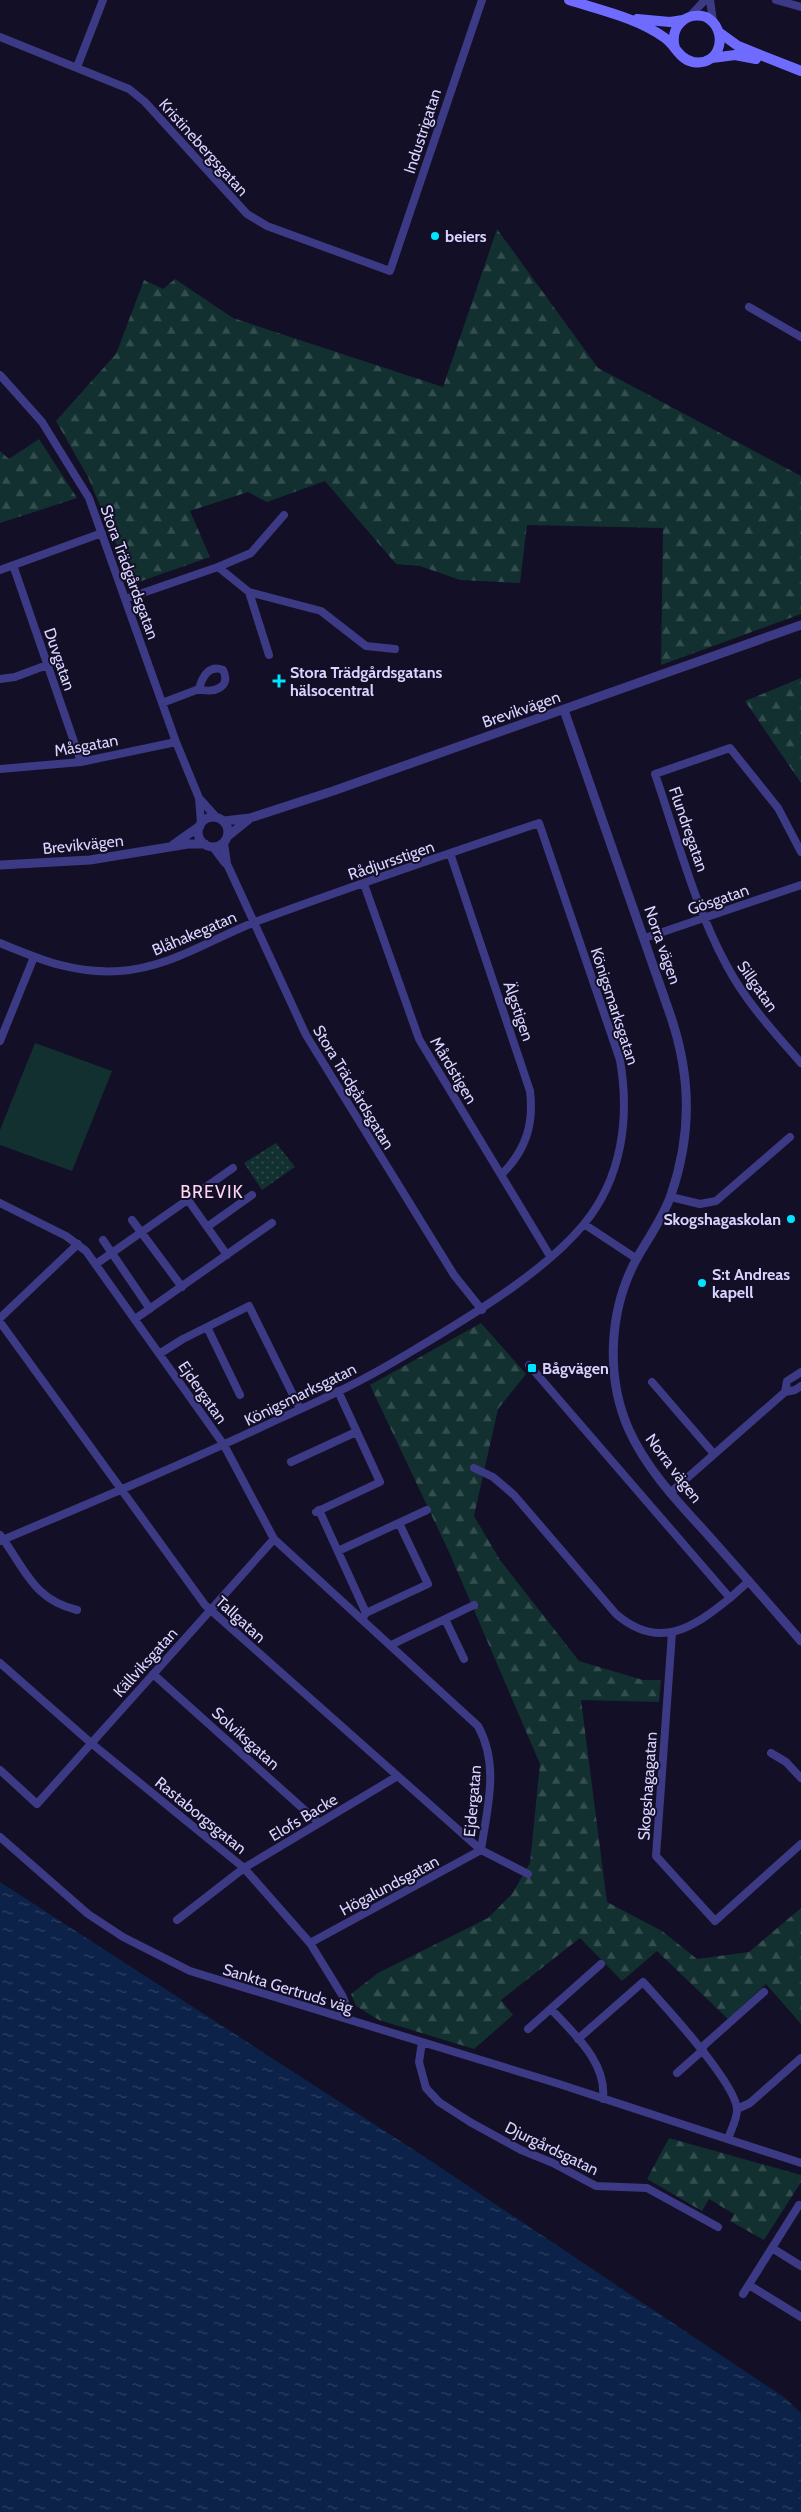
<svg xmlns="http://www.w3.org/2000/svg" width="801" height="2512" font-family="Cabin,sans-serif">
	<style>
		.grass { fill: url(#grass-dots) }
		.forest { fill: url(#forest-firs) }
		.garden { fill: #12302f }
		.water { fill: url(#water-ripples) }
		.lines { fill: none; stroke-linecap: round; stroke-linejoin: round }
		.minor { stroke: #3d3a85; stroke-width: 8 }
		.tertiary { stroke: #3d3a85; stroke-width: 9 }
		.secondary { stroke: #6f6bff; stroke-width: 10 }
		.poi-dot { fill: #00e5ff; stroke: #130f26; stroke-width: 2 }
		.labels { text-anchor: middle; stroke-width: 4; stroke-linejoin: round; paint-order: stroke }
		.street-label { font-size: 16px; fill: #d9d4ff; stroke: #130f26 }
		.poi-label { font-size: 16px; font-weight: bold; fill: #d9d4ff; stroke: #130f26; text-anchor: start }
		.neighbourhood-label { font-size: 18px; letter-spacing: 1px; fill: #ffd6f0; stroke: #130f26 }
	</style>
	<defs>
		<pattern id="grass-dots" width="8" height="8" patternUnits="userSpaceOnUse" patternTransform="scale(1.25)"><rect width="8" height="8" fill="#12302f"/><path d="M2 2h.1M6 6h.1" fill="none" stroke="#344d4e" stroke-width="1.8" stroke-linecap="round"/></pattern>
		<pattern id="forest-firs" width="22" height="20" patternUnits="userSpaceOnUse" patternTransform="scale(1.25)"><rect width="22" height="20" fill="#12302f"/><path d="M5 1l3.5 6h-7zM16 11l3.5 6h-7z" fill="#344d4e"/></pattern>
		<pattern id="water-ripples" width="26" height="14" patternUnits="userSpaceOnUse" patternTransform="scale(1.25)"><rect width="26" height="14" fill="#0c2248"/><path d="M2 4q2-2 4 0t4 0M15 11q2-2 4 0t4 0" fill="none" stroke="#2f4163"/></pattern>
	</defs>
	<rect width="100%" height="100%" fill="#130f26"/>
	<path class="grass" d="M276,1143l19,24 -33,23 -18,-27z"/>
	<path class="forest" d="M497,229l101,139 203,108v138l-140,51 2,-137 -136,-3 -7,58 -60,-3 -40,-14 -24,-2 -71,-83 -58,21 -19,-10 -58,19 20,46 -77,27 -45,-107 -32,-56 60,-67 28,-74 19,9 12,-10 58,39 210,69z
		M39,439l38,59 -77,25v-72l9,8z
		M801,678v105l-56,-82z
		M481,1323l45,51 -28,35 -24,107 26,44 79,101 64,19h18l-2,22 -78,-2 26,202 55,29 35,28 52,-7 52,-44v116l-35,-40 -38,35 -71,-68 -35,30 -42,-43 -79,62 12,15 -39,34 -95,-29 -23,-14 -5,-12 27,-21 110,-55 24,-24 18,-31 10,-99 -91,-212 -79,-167z
		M669,2138l132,37v7l-37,58 -34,-19 4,-7 -25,-15 -7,12 -55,-32z"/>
	<path class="garden" d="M35,1043l77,28 -40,100 -72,-26v-15z"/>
	<path class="water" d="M0,1882l431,279 354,237 16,15v99h-801z"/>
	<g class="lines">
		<path class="minor" d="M710,0l3,21
			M776,0l25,7
			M690,16l15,-16
			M0,37l129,52 16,13 102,112 20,12 123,45 92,-271
			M77,67l26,-67
			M749,307l52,30
			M0,375l42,47 47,76 87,244 23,56 2,25
			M13,565l68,197
			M218,567l33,-14 33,-38
			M0,570l102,-37
			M249,592l20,63
			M125,599l93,-32 31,25 72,19 45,35 29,3
			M0,679l15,-2 32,-12
			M162,703l37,-14c14,5 33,-2 24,-19 -14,-6 -21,7 -24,19
			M0,769l81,-7 95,-20
			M199,798l17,19
			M224,843l3,21 79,171 148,240 28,35
			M213,847l12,16
			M801,852l-23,-44 -48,-60 -75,26c21,61 41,136 72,192 19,36 47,66 74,97
			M450,853l80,238c4,33 -4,59 -28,83
			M364,884l55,155 131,217
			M645,938l156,-53
			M0,943c41,17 74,31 120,28 49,-3 91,-32 135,-49 94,-35 189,-67 284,-99l81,237c10,58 2,118 -36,164 -37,45 -105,87 -155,117 -22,13 -43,26 -66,38 -26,14 -53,26 -80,38 -93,44 -188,84 -283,124
			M0,1041l34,-84
			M671,1197l29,7 16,-3 74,-64
			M188,1200l39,55
			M0,1203l66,33 20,15 138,194 50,94 204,187c22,40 9,82 3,124
			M132,1220l50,67
			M584,1224l53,35
			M207,1227l45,-32
			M103,1240l47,69
			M96,1264l137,-96
			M0,1318l78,-74
			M135,1319l137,-96
			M0,1322l205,283 276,245 47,24
			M207,1327l33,68
			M159,1354l24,-15 66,-33 51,103
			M652,1382l62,72
			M785,1392l2,-11 14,-9
			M291,1462l65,-30
			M474,1468l19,9 21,18 102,119c43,37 77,14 114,-16l-201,-233
			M670,1493l115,-101 10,-2 6,-4
			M319,1510l47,103
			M316,1512l64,-30 -42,-91
			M0,1535c25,33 32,64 77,75
			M338,1551l89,-41
			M730,1598l19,-17
			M362,1619l4,-6 62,-29 -29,-61
			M445,1619l19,40
			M672,1633l-16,223 59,65 86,-77
			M391,1645l83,-40
			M0,1663l91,80 153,125 66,75 32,52 3,7 -2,16
			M153,1674l166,149
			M771,1753l15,9 15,16
			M0,1770l37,34 237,-265
			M0,1837l88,77 35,23 67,34 366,112 245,80
			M177,1920l67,-52 152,-91
			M310,1943l171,-93
			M551,2009c23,25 56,53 52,90
			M528,2029l73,-65
			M578,2039l65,-57c20,22 94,102 94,128 0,9 -6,20 -9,29
			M422,2042l-3,20 7,26 13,14 31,20 51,28 32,13 43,23 51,2 71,39
			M701,2048l63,-56
			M677,2073l26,-23
			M737,2109l13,-6 51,-45
			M772,2248l29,18
			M749,2285l52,32
			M743,2294l56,-89"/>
		<path class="tertiary" d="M564,710l107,307c20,60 21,117 0,178 -8,23 -22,42 -34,63 -28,51 -32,118 -8,172 18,40 50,73 79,105 31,35 62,70 93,106
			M198 832a15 15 0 1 1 30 0a15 15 0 1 1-30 0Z
			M224,821l26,-3 83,-27 468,-166
			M228,836l20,-16
			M173,845l27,-19
			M0,865l90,-5 98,-16h17"/>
		<path class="secondary" d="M569,0c31,10 69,18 96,38 10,7 14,21 28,24 29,5 36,-33 13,-45 -20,-6 -37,10 -31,31
			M637,19l33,3 13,-2
			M720,33l18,13 63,25
			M712,58l23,-3 21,4"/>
	</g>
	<g class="poi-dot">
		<circle cx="435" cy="236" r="5"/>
		<path d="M276.5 673.5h5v5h5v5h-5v5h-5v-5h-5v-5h5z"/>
		<circle cx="791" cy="1219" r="5"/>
		<circle cx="702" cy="1283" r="5"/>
		<rect x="527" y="1363" width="10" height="10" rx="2.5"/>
	</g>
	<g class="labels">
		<g class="street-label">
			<text transform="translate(422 131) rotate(-72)" y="6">Industrigatan</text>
			<text transform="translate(204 147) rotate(48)" y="6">Kristinebergsgatan</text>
			<text transform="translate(130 572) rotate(70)" y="6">Stora Trädgårdsgatan</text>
			<text transform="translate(60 659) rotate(71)" y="6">Duvgatan</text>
			<text transform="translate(521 709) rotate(-19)" y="6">Brevikvägen</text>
			<text transform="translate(86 745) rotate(-10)" y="6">Måsgatan</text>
			<text transform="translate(689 829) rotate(71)" y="6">Flundregatan</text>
			<text transform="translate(83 844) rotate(-6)" y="6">Brevikvägen</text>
			<text transform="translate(391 860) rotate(-19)" y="6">Rådjursstigen</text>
			<text transform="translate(718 899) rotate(-19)" y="6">Gösgatan</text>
			<text transform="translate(194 933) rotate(-23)" y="6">Blåhakegatan</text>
			<text transform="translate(663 945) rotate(71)" y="6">Norra vägen</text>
			<text transform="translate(758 986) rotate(55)" y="6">Sillgatan</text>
			<text transform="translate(615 1006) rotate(72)" y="6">Königsmarksgatan</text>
			<text transform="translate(519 1011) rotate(71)" y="6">Älgstigen</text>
			<text transform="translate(454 1070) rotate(59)" y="6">Mårdstigen</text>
			<text transform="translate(354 1087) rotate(59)" y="6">Stora Trädgårdsgatan</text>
			<text transform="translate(203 1392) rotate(55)" y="6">Ejdergatan</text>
			<text transform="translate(300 1394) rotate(-26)" y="6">Königsmarksgatan</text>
			<text transform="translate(674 1468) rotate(53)" y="6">Norra vägen</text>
			<text transform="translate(241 1619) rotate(42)" y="6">Tallgatan</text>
			<text transform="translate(145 1662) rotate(-48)" y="6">Källviksgatan</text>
			<text transform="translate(246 1738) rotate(42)" y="6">Solviksgatan</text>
			<text transform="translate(647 1786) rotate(-86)" y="6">Skogshagagatan</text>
			<text transform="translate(472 1801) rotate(-85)" y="6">Ejdergatan</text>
			<text transform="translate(201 1815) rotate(39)" y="6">Rastaborgsgatan</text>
			<text transform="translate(303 1817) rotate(-31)" y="6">Elofs Backe</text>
			<text transform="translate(389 1885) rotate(-28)" y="6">Högalundsgatan</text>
			<text transform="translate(288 1988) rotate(17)" y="6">Sankta Gertruds väg</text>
			<text transform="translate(552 2148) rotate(26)" y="6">Djurgårdsgatan</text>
		</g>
		<g class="poi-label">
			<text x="445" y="242">beiers</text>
			<text x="290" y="678">Stora Trädgårdsgatans<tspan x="290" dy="18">hälsocentral</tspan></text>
			<text x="781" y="1225" text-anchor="end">Skogshagaskolan</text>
			<text x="712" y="1280">S:t Andreas<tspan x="712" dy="18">kapell</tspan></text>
			<text x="542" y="1374">Bågvägen</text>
		</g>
		<g class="neighbourhood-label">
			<text x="212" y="1198">BREVIK</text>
		</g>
	</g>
</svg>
